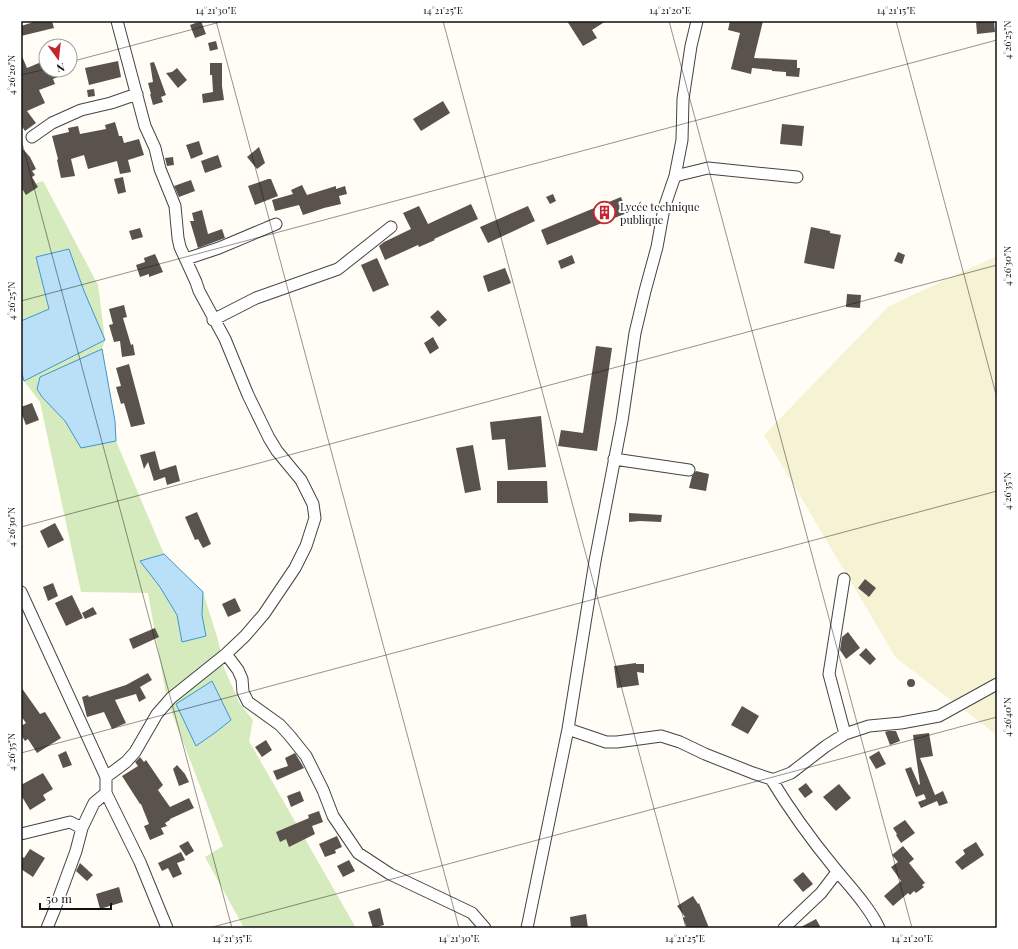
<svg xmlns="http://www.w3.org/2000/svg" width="1018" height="949" font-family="'Playfair Display',serif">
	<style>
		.farmland { fill: #f6f3d4 }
		.green { fill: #d5ebbd }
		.water { fill: #b9e0f7; stroke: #3f96cf }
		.building { fill: #5a524d }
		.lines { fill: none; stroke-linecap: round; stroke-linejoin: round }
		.street-casing { stroke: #444; stroke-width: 13 }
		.street { stroke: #fff; stroke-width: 11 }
		.ticks { fill: none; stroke: #111; stroke-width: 1; stroke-opacity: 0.45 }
		.labels { text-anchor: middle; stroke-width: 4; stroke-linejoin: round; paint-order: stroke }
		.poi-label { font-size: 11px; fill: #111; stroke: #fff; text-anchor: start }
		.neatline { fill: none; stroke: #111; stroke-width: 1.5 }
		.ticks-label { font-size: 10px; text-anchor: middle; fill: #111 }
	</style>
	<rect width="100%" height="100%" fill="#fffdf5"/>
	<path class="farmland" d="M997,256v479l-101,-77 -132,-223 125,-129z"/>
	<path class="green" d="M43,181l55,104 7,55 -3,9 13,72 1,20 48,113 39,38 15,48 6,28 16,36 13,16 -4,21 107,187h-59l-2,-1 -4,1h-47l-39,-71 18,-11 -56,-146 -19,-107 -67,-1 -41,-190 -16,-21 -3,-11v-182z"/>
	<path class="water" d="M69,249l15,42 21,49 -81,41 -3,-11v-49l28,-12 -13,-52z
		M102,349l13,72 1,20 -35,7 -16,-27 -23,-24 -5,-8 3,-12z
		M164,554l39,38 -1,23 4,21 -24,6 -5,-27 -17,-28 -20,-26z
		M212,681l19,39 -15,12 -20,14 -20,-42z"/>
	<path class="building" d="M37,21h15l2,7 -33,8v-10z
		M201,21l5,13 -11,4 -5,-13z
		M567,21h39l-14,9 5,8 -14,8z
		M730,21h33l-9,37 43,2v8h3l-1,9 -13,-1v-4l-14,-1v-1l-20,-2 -1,6 -20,-5 9,-36 -12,-3z
		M976,21h18l1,11 -18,2z
		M216,41l2,8 -8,2 -2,-8z
		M21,54l6,14 19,-8v10h28l-21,9 2,5 -16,6 6,13 -18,8 9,12 -11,8 -4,-6z
		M118,61l3,16 -32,8 -4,-17z
		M154,62l12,33 -5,2 2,5 -10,3 -3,-11h1l-3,-11 5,-1 -3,-19z
		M210,63h12v23l2,14 -21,3 -1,-9 11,-2 -1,-17h-2z
		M177,68l10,12 -9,8 -12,-15 6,-1z
		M94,89l1,7 -7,1 -1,-7z
		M443,101l7,12 -29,18 -8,-12z
		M115,122l4,14h3l2,7 15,-4 5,16 -16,5 3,12 -11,2 -3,-13 -29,8 -4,-14 -13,4 4,17 -14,2 -4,-18 1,-1 -6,-23 17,-4 -1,-4 10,-2 2,8 26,-5 -1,-4z
		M782,124l22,2 -2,20 -22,-2z
		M199,141l4,13 -12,5 -5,-14z
		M21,147l9,10 6,12 -4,2 3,4 -3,2 6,10 -12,8 -5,-8z
		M259,147l6,16 -8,6 -10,-12z
		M218,155l4,12 -17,6 -4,-12z
		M173,157l1,8 -7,1 -2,-8z
		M123,177l3,15 -8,2 -4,-15z
		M268,179h3l7,17 -23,9 -7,-19z
		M191,180l4,11 -16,6 -5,-11z
		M302,185l5,10 29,-9v3l9,-3 2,8 -8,2 2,8 -17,4 -21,7 -4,-10 -24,6 -3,-11 21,-6 -2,-4z
		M553,194l3,7 -6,3 -4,-7z
		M621,197l6,16 -80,32 -6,-15z
		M471,204l7,15 -44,20 1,1 -16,7 -1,-2 -33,15 -6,-14 5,-4 27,-13 -8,-16 16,-7 9,18z
		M528,206l7,15 -47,22 -8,-16z
		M202,210l6,24 14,-5 3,9 -27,10 -8,-27h4l-2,-8z
		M811,227l19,4v2l11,2 -7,34 -30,-6z
		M140,228l3,9 -11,3 -3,-9z
		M898,252l7,3 -3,9 -8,-3z
		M155,254l8,18 -14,5v-3l-9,3 -4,-12 9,-3 -1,-4z
		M572,255l3,8 -14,6 -3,-8z
		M377,258l12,27 -16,7 -12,-27z
		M505,268l6,15 -23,9 -5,-16z
		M847,294l14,1 -1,13 -14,-1z
		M124,305l3,12 -4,1 8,27 2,-1 2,11 -13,2 -2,-16 -6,1 -5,-17 4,-1 -4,-15z
		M438,310l9,10 -8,7 -9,-10z
		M433,337l6,11 -9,6 -6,-11z
		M596,346l16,2 -15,103 -39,-5 3,-16 22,3z
		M129,364l16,60 -14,3 -7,-24 -3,1 -5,-17 5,-1 -5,-18z
		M32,403l7,17 -13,5 -5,-13v-5z
		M541,416l5,51 -38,3 -3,-31 -13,1 -2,-18z
		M473,445l8,45 -16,3 -9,-45z
		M155,451l5,19 16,-5 4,16 -13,4 -2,-8 -11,4 -6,-19 -4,7 -4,-14z
		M696,471l13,3 -3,17 -17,-3 3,-12z
		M497,481h50l1,22h-51z
		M197,512l14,32 -8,4 -5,-9 -3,1 -10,-23z
		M629,513l33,2 -1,7 -21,-1 -11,1z
		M55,523l9,17 -16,8 -8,-17z
		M865,579l11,9 -7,9 -11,-9z
		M53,583l5,13 -10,5 -5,-14z
		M72,595l11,23 -17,8 -11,-23z
		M235,598l6,13 -13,6 -6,-13z
		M93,607l4,7 -12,5 -3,-6z
		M155,628l4,9 -26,12 -4,-10z
		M848,632l12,16 -14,11 -6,-9 2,-13z
		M866,648l10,11 -6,6 -11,-10z
		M636,663v1h8v9l-7,-1 2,13 -22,3 -3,-22z
		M148,673l4,7 -12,7 6,11 -7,4 -3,-8 -21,6 11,23 -14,6 -8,-17 -17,5 -5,-20 6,-2 1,2 37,-12z
		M907 683a4 4 0 1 1 8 0a4 4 0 1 1-8 0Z
		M21,687l19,27 5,-2 16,26 -24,15 -9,-14 -3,2 -4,-6v-9l5,-3 -5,-7z
		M742,706l17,10 -11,18 -17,-9z
		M888,731h8l4,10 -10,4 -5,-13z
		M929,733l4,23 -13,2 15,37 8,-4 5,12 -9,3 -2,-5 -16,7 -3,-6 8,-3 -2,-5 -8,3 -11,-28 6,-2 8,18 1,-1 -7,-49z
		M266,740l6,10 -10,7 -7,-10z
		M66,751l6,14 -9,3 -5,-13z
		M879,751l7,13 -10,5 -7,-12z
		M295,753l9,15 -27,12 -4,-9 15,-5 -3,-8z
		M140,757l4,5 2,-2 17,25 -5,5 12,17 19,-9 5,10 -24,11v1l-5,3 2,3 -6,2 3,6 -14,6 -6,-14 5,-2 -8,-20h-1l-18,-28 16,-10 -3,-4z
		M177,765l8,9 4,8 -10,4 -6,-17z
		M43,773l10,16 -10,6 3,5 -16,10 -9,-15v-10z
		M806,783l7,9 -8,6 -7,-9z
		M839,784l12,14 -15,13 -13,-14z
		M300,791l4,10 -13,6 -4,-11z
		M319,811l4,11 -11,4 3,8 -26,13 -3,-8 -6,3 -4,-10 33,-14 -1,-3z
		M905,820l10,13 -14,10 -5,-8 1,-1 -4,-6z
		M337,836l5,11 -7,3 1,3 -11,4 -6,-13z
		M188,841l6,10 -8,5 -7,-10z
		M976,842l8,13 -22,15 -7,-8 10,-8 -2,-4z
		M903,846l11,13 -5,4 16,20 -3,2 2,2 -8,6 -2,-2 -4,4 -2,-2 -15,13 -9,-10 17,-15 -10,-14 7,-5 -6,-7z
		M30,849l15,9 -12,19 -12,-8v-13l3,2z
		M181,852l4,8 -8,3 5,11 -9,4 -5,-10 -6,3 -4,-8z
		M349,860l6,11 -12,6 -6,-11z
		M80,863l13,12 -6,6 -11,-10z
		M803,872l10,12 -10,8 -10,-12z
		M119,887l4,15 -23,7 -4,-15z
		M693,896l5,8 1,-1 10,25h-22l-4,-10 2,-1 -8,-11z
		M380,908l4,17 -11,3 -5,-16z
		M586,914l2,14h-17l-1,-11z
		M816,919l5,9h-22z"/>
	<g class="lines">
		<defs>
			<path id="street" d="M32,137l20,-14 29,-13 30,-7 26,-9
				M675,176l33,-8 89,9
				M186,259l33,-11 57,-24
				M213,320l43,-22 82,-29 53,-42
				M614,459l75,11
				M844,579l-15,95 16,60
				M21,592l85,185v16l34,69 27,66
				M226,654l12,16 4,9 1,13 5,10 32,23 10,11 16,20 17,34 10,26 25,37 32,21 82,39 13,15
				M568,729l38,13h11l44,-6 19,6 25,12 48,19 18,6h4l16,-6 35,-27 19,-12 24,-8 32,-3 38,-7 58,-32
				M106,777l20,-15 9,-10 22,-38 14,-16 55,-44 19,-18 19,-22 31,-46 11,-22 9,-28 -2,-14 -12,-24 -24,-29 -8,-13 -21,-43 -23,-56 -26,-48 -3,-9 -16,-35 -2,-9 -3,-32 -15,-37 -5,-21 -10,-22 -28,-105
				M771,779c19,31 39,59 62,87 16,20 35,39 46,62
				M21,834l49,-12 12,6
				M47,928l7,-17 22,-60 6,-23 12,-25 12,-10
				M527,928l41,-199 27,-168 27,-140 13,-88 10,-42 12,-44 7,-39 11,-32 7,-36 1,-41 8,-53 6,-25
				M784,928l37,-35 16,-21"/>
		</defs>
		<use href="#street" class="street-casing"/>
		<use href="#street" class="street"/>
	</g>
	<path class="ticks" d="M216,21l243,907M443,21l243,907M669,21l243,907M896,21l101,377M70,62l154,-41M21,75l25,-6M21,139l211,789M21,301l976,-261M21,527l976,-262M21,753l976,-262M209,928l788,-211"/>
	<defs>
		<symbol id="building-ring" viewBox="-11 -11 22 22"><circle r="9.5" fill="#fff" stroke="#c4262e" stroke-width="1.5"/><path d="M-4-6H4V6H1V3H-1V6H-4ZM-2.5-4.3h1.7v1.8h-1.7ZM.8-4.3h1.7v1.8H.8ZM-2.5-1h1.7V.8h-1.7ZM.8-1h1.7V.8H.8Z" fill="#c4262e"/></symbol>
	</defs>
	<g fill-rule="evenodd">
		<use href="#building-ring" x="592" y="200" width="25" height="25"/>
	</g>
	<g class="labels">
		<g class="poi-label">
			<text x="620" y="211">Lycée technique<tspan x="620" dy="13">publique</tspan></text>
		</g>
	</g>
	<rect width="1018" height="949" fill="none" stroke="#ffffff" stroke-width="44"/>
	<g transform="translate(58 58) rotate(165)"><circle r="19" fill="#ffffff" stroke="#a0a0a0"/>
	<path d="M0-3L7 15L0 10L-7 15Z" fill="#c4262e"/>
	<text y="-6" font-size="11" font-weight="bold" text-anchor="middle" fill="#111111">N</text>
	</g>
	<path d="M40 903v6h71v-6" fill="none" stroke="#111111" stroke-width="2"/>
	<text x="46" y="903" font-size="12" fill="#111111" stroke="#ffffff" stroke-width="3" paint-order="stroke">50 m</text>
	<rect x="22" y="22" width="974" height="905" class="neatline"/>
	<g class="ticks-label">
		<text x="216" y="14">14°21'30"E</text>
		<text x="443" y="14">14°21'25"E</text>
		<text x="670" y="14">14°21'20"E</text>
		<text x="896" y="14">14°21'15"E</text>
		<text transform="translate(1007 40) rotate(-90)" y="4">4°26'25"N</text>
		<text transform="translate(11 75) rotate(-90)" y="4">4°26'20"N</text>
		<text transform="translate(1007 266) rotate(-90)" y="4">4°26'30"N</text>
		<text transform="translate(11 301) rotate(-90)" y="4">4°26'25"N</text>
		<text transform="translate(1007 491) rotate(-90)" y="4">4°26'35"N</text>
		<text transform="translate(11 527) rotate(-90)" y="4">4°26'30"N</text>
		<text transform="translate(1007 717) rotate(-90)" y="4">4°26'40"N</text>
		<text transform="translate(11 752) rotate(-90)" y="4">4°26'35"N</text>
		<text x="232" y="942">14°21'35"E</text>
		<text x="459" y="942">14°21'30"E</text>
		<text x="685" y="942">14°21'25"E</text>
		<text x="912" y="942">14°21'20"E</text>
	</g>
</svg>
